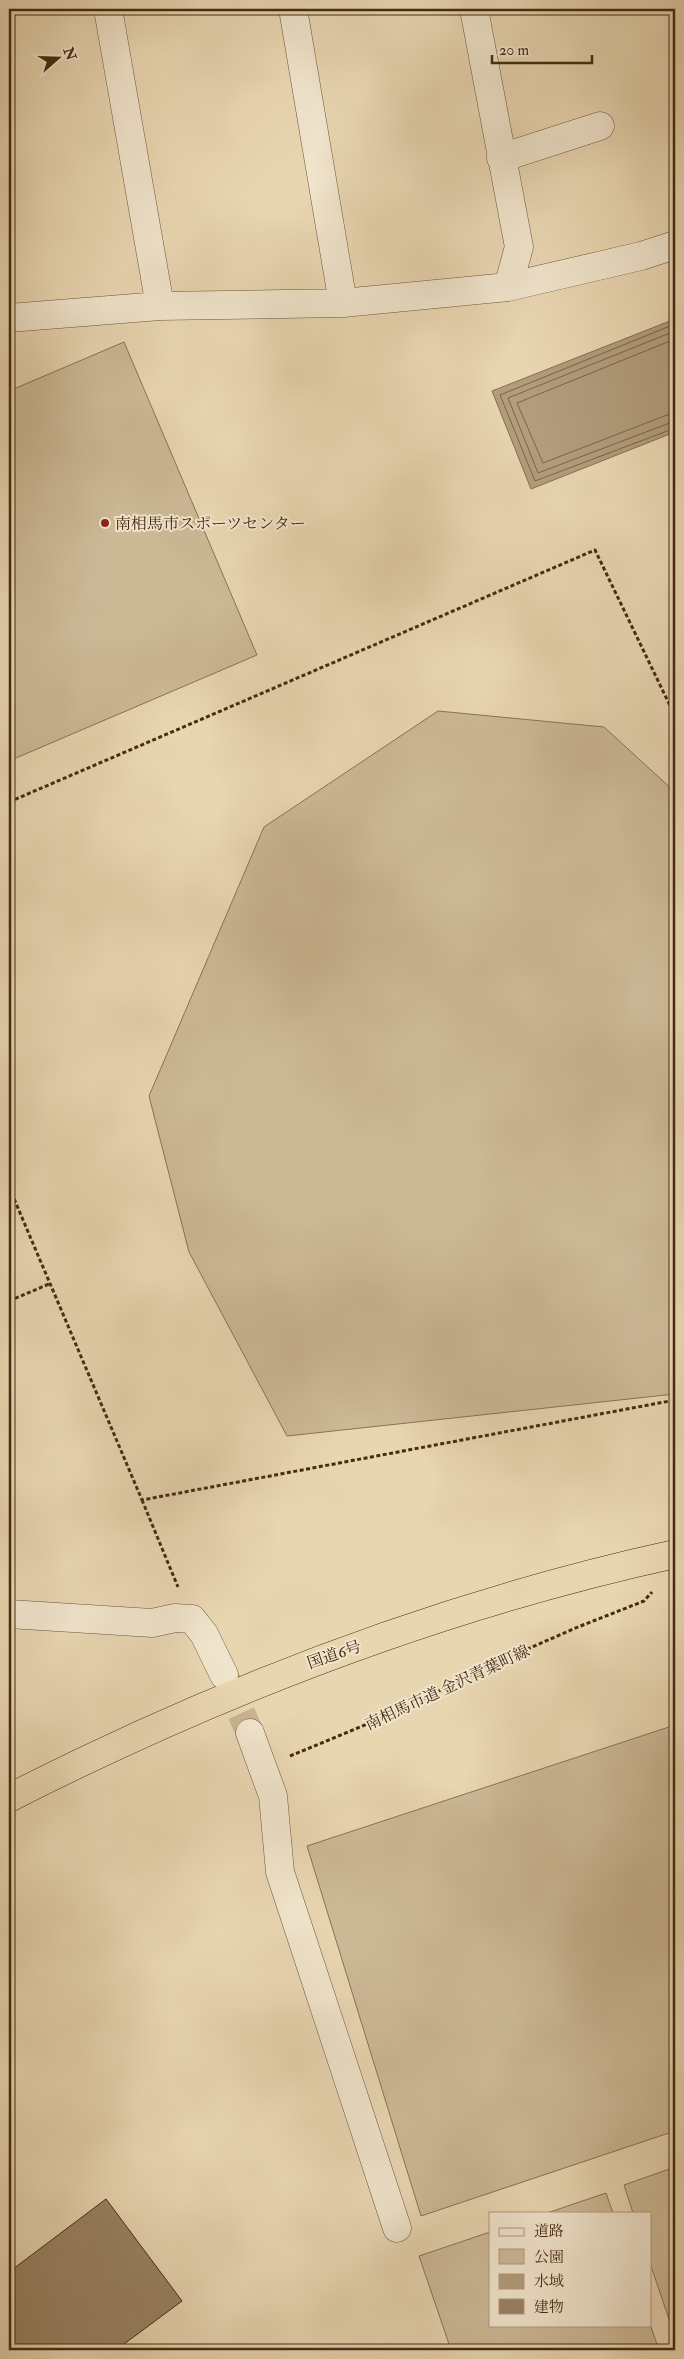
<svg xmlns="http://www.w3.org/2000/svg" width="684" height="2359" font-family="'IM FELL Double Pica','Noto Serif JP',serif">
	<style>
		.green { fill: #ccb996; stroke: #897254 }
		.water { fill: #b19c7b; stroke: #866e51 }
		.lines { fill: none; stroke-linecap: round; stroke-linejoin: round }
		.shore { stroke: #7c6346; stroke-width: 1 }
		.building { fill: #9a8365; stroke: #462a12 }
		.street-tunnel { stroke: #c8b491; stroke-width: 28; stroke-dasharray: 28 14; stroke-linecap: butt }
		.street-casing { stroke: #6e553a; stroke-width: 29 }
		.highway-casing { stroke: #462a12; stroke-width: 29 }
		.path { stroke: #462a12; stroke-width: 3; stroke-dasharray: 4 2.5; stroke-linecap: butt }
		.street { stroke: #f0e4cc; stroke-width: 28 }
		.highway { stroke: #e8d6b1; stroke-width: 28 }
		.poi-dot { fill: #8f2418; stroke: #f0e4cc; stroke-width: 2 }
		.labels { text-anchor: middle; stroke-width: 4; stroke-linejoin: round; paint-order: stroke }
		.poi-label { font-size: 16px; fill: #462a12; stroke: #f0e4cc; text-anchor: start }
		.street-label { font-size: 16px; fill: #462a12; stroke: #f0e4cc }
	</style>
	<rect width="100%" height="100%" fill="#e8d6b1"/>
	<filter id="stains"><feTurbulence type="fractalNoise" baseFrequency=".004" numOctaves="4"/><feColorMatrix values="0 0 0 0 .2 0 0 0 0 .09 0 0 0 0 .02 0 0 0 .5 -.17"/></filter>
	<radialGradient id="worn" r=".72"><stop offset=".6" stop-color="#630" stop-opacity="0"/><stop offset="1" stop-color="#630" stop-opacity=".3"/></radialGradient>
	<path class="green" d="M124,342l133,313 -248,106v-370z
		M438,711l166,16 71,65v602l-388,42 -98,-184 -40,-156 115,-269z
		M675,1725v406l-254,85 -114,-370z
		M675,2167v170l-25,-74v-50h-17l-9,-28z
		M606,2193l7,20h-66z
		M490,2232v93l160,-1 9,26h-208l-32,-94z"/>
	<path class="water" d="M675,319v113l-144,57 -39,-98z"/>
	<g class="lines">
		<path class="shore" d="M675,324l-175,71 35,86 140,-53
			M675,331l-167,67 30,75 137,-52
			M675,339l-158,64 26,60 124,-48 8,-1"/>
	</g>
	<path class="building" d="M106,2199l76,102 -66,49h-107v-78z"/>
	<g class="lines">
		<path class="street-tunnel" d="M224,1675l26,58"/>
		<defs>
			<path id="street" d="M108,9l52,297
				M293,9l50,294
				M474,9l45,238 -11,40
				M501,158l99,-32
				M9,318l151,-12 183,-3 165,-16 133,-31 34,-11
				M9,1614l143,9 23,-5 17,1 12,15 20,41
				M250,1733l23,63 7,76 117,356"/>
			<path id="highway" d="M9,1798c212,-108 433,-193 666,-244"/>
		</defs>
		<use href="#street" class="street-casing"/>
		<use href="#highway" class="highway-casing"/>
		<path class="path" d="M671,9l4,6
			M9,802l586,-252 80,166
			M9,1187l133,313 533,-100
			M9,1301l40,-17
			M142,1500l36,87
			M290,1756l111,-46 83,-42 94,-41 66,-26 8,-9"/>
		<use href="#street" class="street"/>
		<use href="#highway" class="highway"/>
	</g>
	<circle class="poi-dot" cx="105" cy="523" r="5"/>
	<g class="labels">
		<g class="poi-label">
			<text x="115" y="529">南相馬市スポーツセンター</text>
		</g>
		<g class="street-label">
			<text transform="translate(334 1654) rotate(-19)" y="6">国道6号</text>
			<text transform="translate(447 1687) rotate(-25)" y="6">南相馬市道 金沢青葉町線</text>
		</g>
	</g>
	<rect width="684" height="2359" fill="none" stroke="#e8d6b1" stroke-width="30"/>
	<rect x="10" y="10" width="664" height="2339" fill="none" stroke="#462a12" stroke-width="2.5"/>
	<rect x="15" y="15" width="654" height="2329" fill="none" stroke="#462a12"/>
	<rect x="489" y="2212" width="162" height="115" fill="#f0e4cc" stroke="#ac9a82"/>
	<rect x="499" y="2228" width="25" height="8" fill="#f0e4cc" stroke="#ac9a82"/>
	<text x="534" y="2236" font-size="15" fill="#462a12">道路</text>
	<rect x="499" y="2249" width="25" height="15" fill="#ccb996" stroke="#ac9a82"/>
	<text x="534" y="2262" font-size="15" fill="#462a12">公園</text>
	<rect x="499" y="2274" width="25" height="15" fill="#b19c7b" stroke="#ac9a82"/>
	<text x="534" y="2286" font-size="15" fill="#462a12">水域</text>
	<rect x="499" y="2299" width="25" height="15" fill="#9a8365" stroke="#ac9a82"/>
	<text x="534" y="2312" font-size="15" fill="#462a12">建物</text>
	<g transform="translate(58 58) rotate(70)" stroke="#f0e4cc" stroke-width="4" paint-order="stroke">
	<path d="M0-4L9 19L0 12L-9 19Z" fill="#462a12"/>
	<text y="-8" font-size="14" font-weight="bold" text-anchor="middle" fill="#462a12">N</text>
	</g>
	<path d="M492 55v8h100v-8" fill="none" stroke="#462a12" stroke-width="2.5"/>
	<text x="499" y="55" font-size="15" fill="#462a12" stroke="#f0e4cc" stroke-width="4" paint-order="stroke">20 m</text>
	<rect width="100%" height="100%" filter="url(#stains)"/>
	<rect width="100%" height="100%" fill="url(#worn)"/>
</svg>
